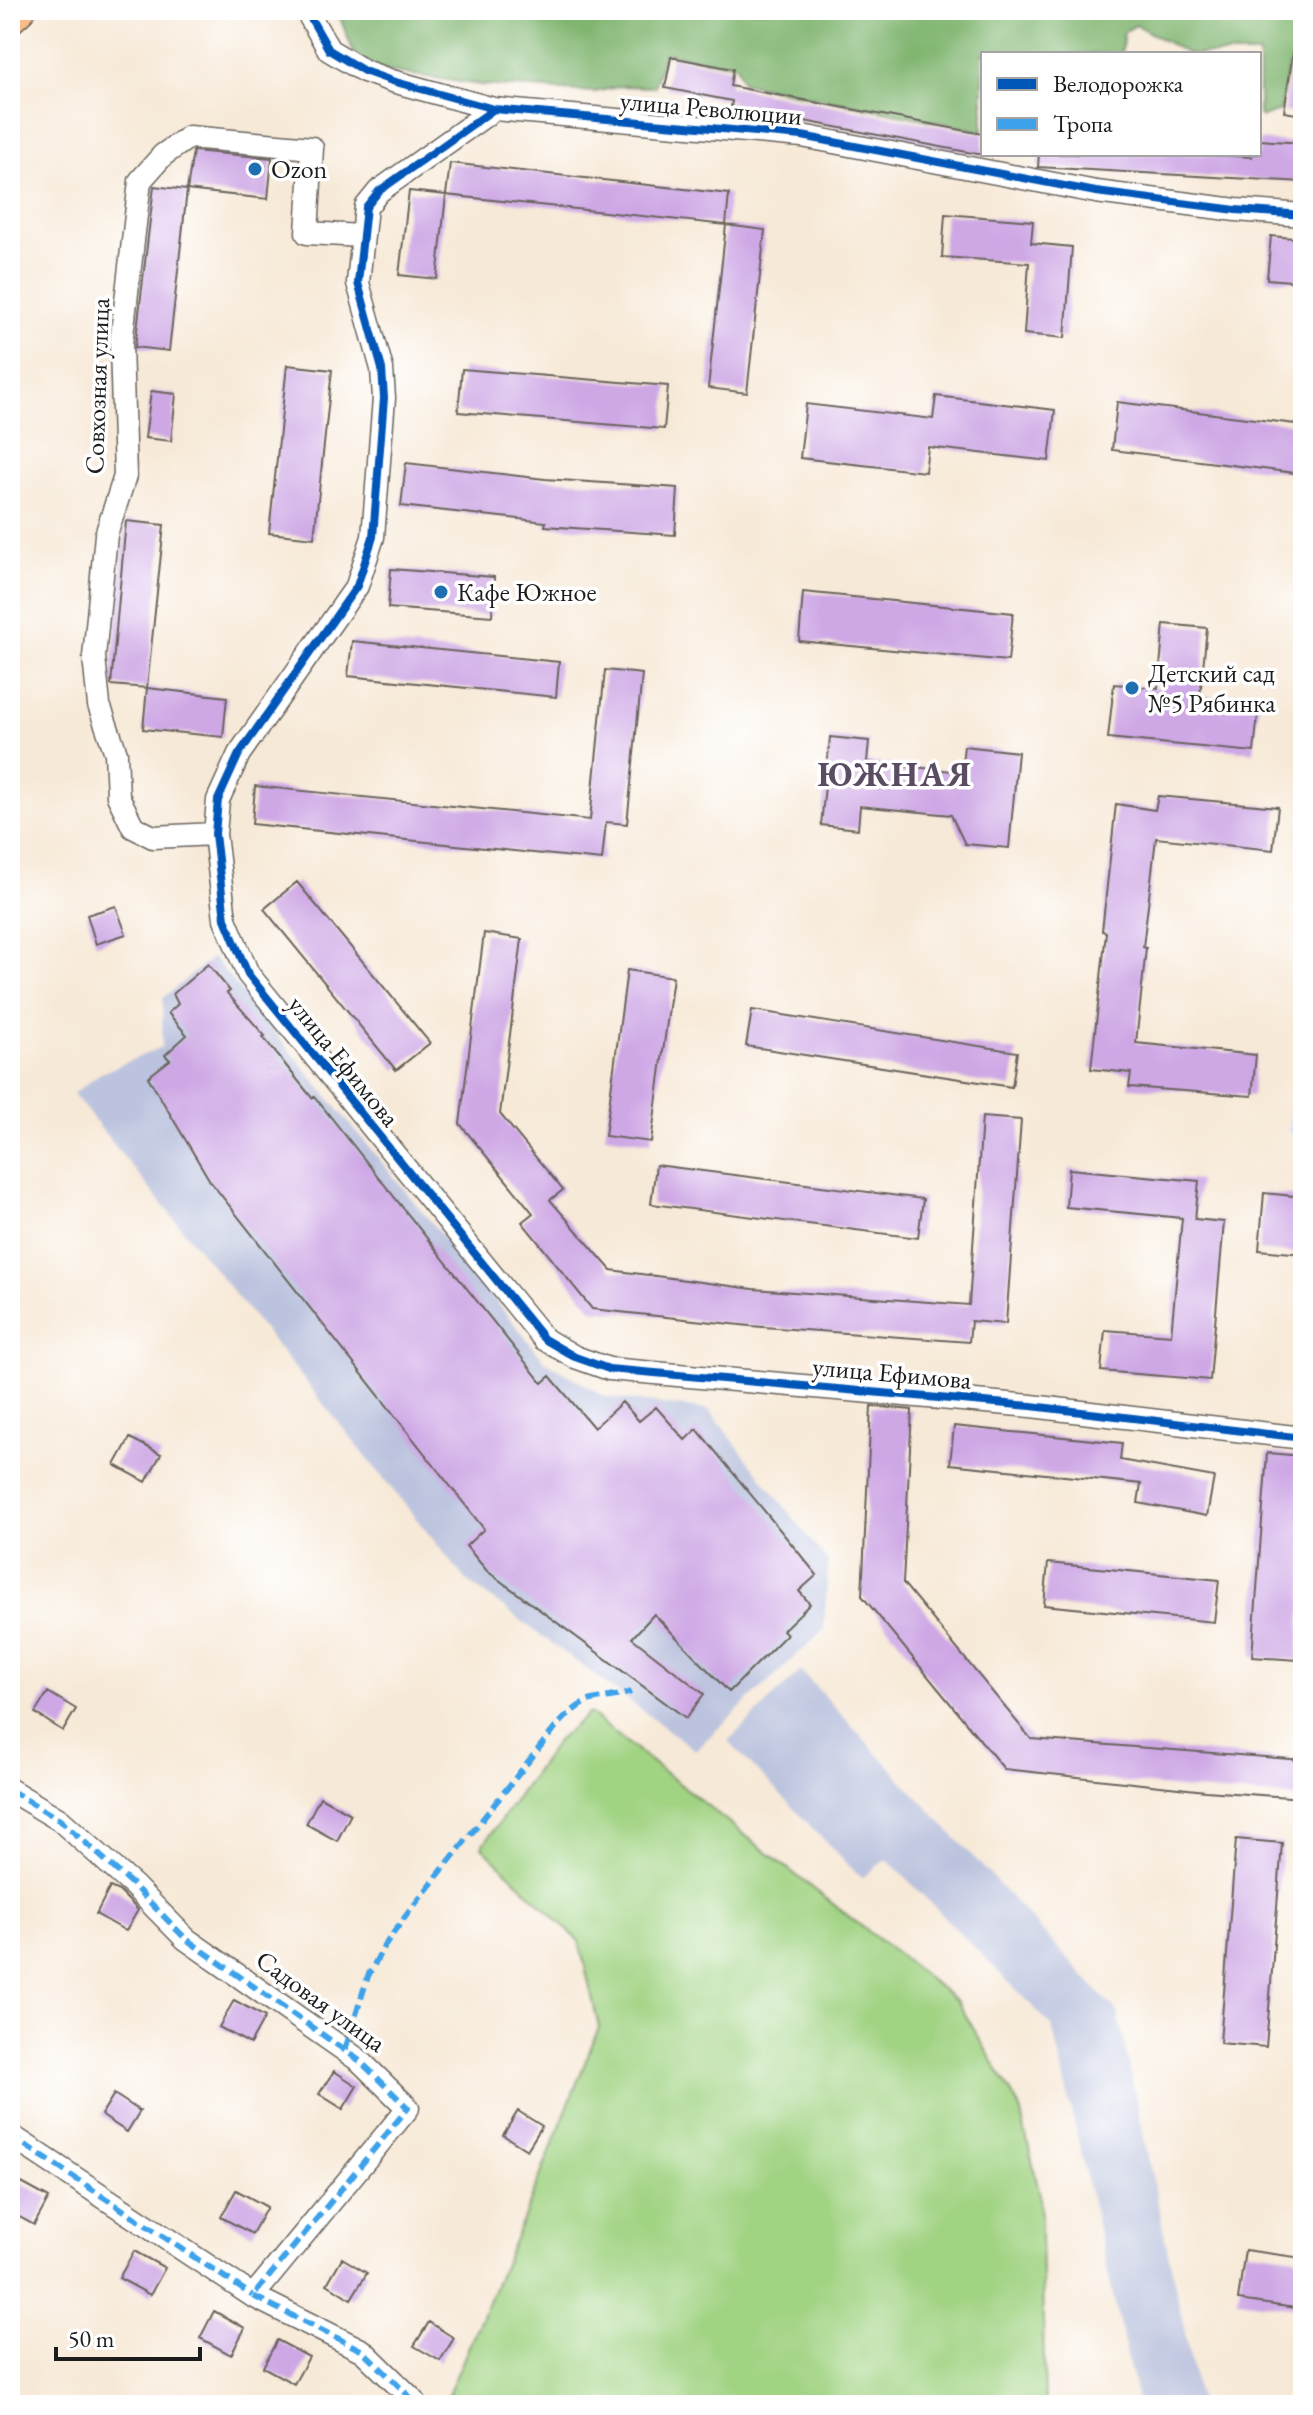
<svg xmlns="http://www.w3.org/2000/svg" width="1313" height="2415" font-family="'EB Garamond',serif">
	<style>
		.built { fill: #d1d9f9 }
		.industrial { fill: #bbc3de }
		.green { fill: #a0d382; stroke: #5e784f; stroke-width: 2 }
		.forest { fill: #80b570; stroke: #4e6846; stroke-width: 2 }
		.building { fill: #cea7e5 }
		.lines { fill: none; stroke-linecap: round; stroke-linejoin: round }
		.minor-casing { stroke: #69645d; stroke-width: 25 }
		.major-casing { stroke: #69645d; stroke-width: 31 }
		.minor { stroke: #fff; stroke-width: 22 }
		.major { stroke: #f8bd88; stroke-width: 28 }
		.quiet { stroke: #3da2ea; stroke-width: 6; stroke-dasharray: 12 6; stroke-linecap: butt }
		.cycleway-casing { stroke: #fff; stroke-width: 13 }
		.cycleway { stroke: #0057b8; stroke-width: 8 }
		.poi-dot { fill: #1f6fb2; stroke: #fff; stroke-width: 3 }
		.labels { text-anchor: middle; stroke-width: 7; stroke-linejoin: round; paint-order: stroke }
		.street-label { font-size: 26px; fill: #1c1c1c; stroke: #fff }
		.poi-label { font-size: 26px; fill: #1c1c1c; stroke: #fff; text-anchor: start }
		.district-label { font-size: 34px; font-weight: bold; letter-spacing: 2px; fill: #5a4d62; stroke: #fff }
	</style>
	<rect width="100%" height="100%" fill="#fff"/>
	<filter id="ink" filterUnits="userSpaceOnUse"><feTurbulence type="fractalNoise" baseFrequency=".0125" numOctaves="2"/><feDisplacementMap in="SourceGraphic" scale="16" xChannelSelector="R" yChannelSelector="G"/><feConvolveMatrix kernelMatrix="1 2 1 2 8 2 1 2 1" color-interpolation-filters="sRGB"/></filter>
	<filter id="wash" filterUnits="userSpaceOnUse"><feTurbulence type="fractalNoise" baseFrequency=".006" numOctaves="4" result="noise"/><feDisplacementMap in="SourceGraphic" scale="32" xChannelSelector="R" yChannelSelector="G"/><feGaussianBlur stdDeviation="1.8" result="paint"/><feColorMatrix in="noise" values="0 0 0 0 0 0 0 0 0 0 0 0 0 0 0 0 0 1.4 0 .05"/><feComposite in="paint" operator="in"/></filter>
	<g filter="url(#wash)">
		<rect width="100%" height="100%" fill="#f7e9d7"/>
		<path class="built" d="M1303,997v137l-15,-1z"/>
		<path class="industrial" d="M213,957l332,404 61,36 103,13 119,152 -4,68 -129,120 -230,-171 -392,-485 26,-20 63,-27 1,-49z
			M801,1671l317,342 82,392h-62l-86,-379 -165,-167 -26,19 -133,-137z"/>
		<path class="green" d="M589,1713l368,288 62,105 21,89 5,210h-597l-3,-3 78,-182 76,-193 -20,-86 -97,-94 75,-106z"/>
		<path class="forest" d="M337,10h966v56h-15l-8,45 -18,6 -3,-2v-61h-71l-52,-29 -12,7 -3,22h-138v77l-240,-48 -7,-18 -72,-12 -10,34 -32,-1 -27,6 -115,-7 -99,-15 -26,-14z"/>
		<g id="blocks">
			<path class="building" d="M1294,46l9,1v68l-19,-3z
				M671,57l62,12 -3,17 253,48v21l-252,-48 1,-6 -67,-13z
				M1259,140l44,3v39l-265,-15 1,-13h155l58,3 1,-3h6z
				M193,151l79,7 -4,41 -81,-9z
				M450,163l279,31 -3,31 -280,-30z
				M154,186l33,4 -18,161 -34,-4z
				M409,191l37,4 -9,84 -38,-4z
				M945,214l88,7 -2,22 41,4 -7,91 -41,-4 5,-71 -87,-6z
				M726,225l39,5 -18,163 -39,-5z
				M1271,236l32,3v43l-36,-3z
				M287,365l45,5 -18,168 -45,-5z
				M462,369l206,17 -4,43 -206,-17z
				M151,391l25,3 -5,47 -26,-3z
				M936,396l119,14 -6,51 -121,-14 -3,25 -125,-14 6,-54 127,15z
				M1117,402l186,23v49l-191,-24z
				M406,463l139,16 133,9 -3,47 -130,-9 1,-4 -145,-16z
				M126,521l38,4 -17,163 -36,-3z
				M391,569l103,8 -2,39 -104,-8z
				M803,592l210,21 -5,48 -209,-20z
				M1164,624l43,4 -7,69 59,6 -5,49 -146,-14 6,-54 44,4z
				M352,641l207,21 -3,35 -208,-21z
				M605,670l37,4 -15,150 -21,-2 -4,38 -350,-36 3,-38 335,34z
				M147,688l80,9 -4,40 -80,-8z
				M830,737l39,4 -2,21 94,10 3,-26 54,6 -9,96 -44,-4 -14,-29 -91,-9 -2,23 -37,-4z
				M1158,796l120,11 -5,43 -117,-12 -13,109 3,1 -10,95 120,12 -4,41 -123,-9 2,-14 -40,-4 15,-137 -4,-1 14,-127 39,6z
				M297,882l133,161 -34,27 -132,-161z
				M116,906l10,28 -30,10 -9,-29z
				M484,933l38,6 -22,175 63,76 -13,10 61,70 142,19 216,16 13,-188 39,3 -15,204 -35,-3 -2,21 -219,-16 -158,-17 -70,-87 11,-9 -73,-89z
				M208,964l22,27 -3,2 38,43 -2,1 49,61 2,-2 228,287 8,-7 44,52 28,-26 17,19 17,-14 29,33 12,-11 120,146 -18,16 11,13 -27,26 4,4 -58,58 -75,-78 -22,24 72,56 -18,24 -199,-147 -21,-25 18,-17 -274,-348 -62,-104 22,-17 -5,-5 22,-20 -19,-22 10,-9 -5,-10z
				M627,970l46,7 -22,165 -46,-6z
				M752,1010l265,42 -5,35 -266,-41z
				M656,1165l267,34 -5,39 -267,-34z
				M1069,1169l130,12 -4,38 29,3 -14,158 -109,-9 4,-41 66,5 11,-117 -116,-11z
				M1264,1193l39,4v57l-44,-4z
				M871,1406l41,4 -9,173 128,156 272,21v38l-97,-7 -202,-22 -142,-173z
				M954,1426l168,17 -2,17 94,17 -7,39 -69,-13 3,-19 -191,-20z
				M130,1438l31,16 -15,28 -31,-17z
				M1267,1453l36,3v132l-5,72 -46,-3z
				M1048,1563l171,17 -5,42 -170,-17z
				M48,1692l28,17 -13,22 -28,-18z
				M320,1797l31,17 -14,27 -31,-17z
				M1236,1839l46,4 -16,204 -46,-4z
				M110,1887l9,4 19,19 -12,21 -30,-17z
				M234,2000l31,17 -15,27 -31,-17z
				M334,2071l23,15 -14,23 -24,-15z
				M114,2094l26,17 -13,21 -26,-17z
				M518,2111l24,15 -15,24 -24,-15z
				M18,2181l31,17 -15,27 -24,-13v-16z
				M236,2190l31,17 -15,27 -31,-17z
				M1245,2250l58,8v51l-65,-9z
				M134,2251l31,17 -15,27 -31,-17z
				M342,2258l25,15 -16,26 -24,-15z
				M214,2311l31,17 -14,27 -31,-17z
				M429,2322l25,16 -14,23 -26,-15z
				M277,2340l32,17 -15,27 -31,-17z"/>
		</g>
	</g>
	<g filter="url(#ink)">
		<use href="#blocks" fill-opacity="0" stroke="#69645d" stroke-width="2"/>
		<g class="lines">
			<defs>
				<path id="minor" d="M306,10l23,40 35,21 28,10 102,28 308,27 294,56 140,18 67,5
					M494,109l-115,82 -13,16 -8,76 24,86 2,29 -11,139 -16,49 -118,168 -21,46 -3,34 10,85 23,55 296,365 31,18 34,12 422,37 272,32
					M215,834l-62,3 -20,-10 -15,-31 -2,-43 -17,-48 -5,-48 12,-122 19,-59 -4,-132 19,-163 23,-26 26,-18 123,11 -5,85 55,3
					M10,1790l50,30 74,66 52,53 174,122 48,47 -155,188 110,55 51,50 1,4
					M10,2135l243,161"/>
				<path id="major" d="M10,20l11,-10"/>
			</defs>
			<use href="#minor" class="minor-casing"/>
			<use href="#major" class="major-casing"/>
			<use href="#minor" class="minor"/>
			<use href="#major" class="major"/>
			<path class="quiet" d="M10,1790l50,30 74,66 52,53 174,122 48,47 -155,188 110,55 51,50 1,4
				M345,2050l23,-74 16,-30 24,-33 147,-185c11,-11 21,-23 37,-28 13,-3 25,-3 39,-8
				M10,2135l243,161"/>
			<defs>
				<path id="cycleway" d="M306,10l23,40 35,21 28,10 102,28 308,27 294,56 140,18 67,5
					M494,109l-115,82 -13,16 -8,76 24,86 2,29 -11,139 -16,49 -118,168 -21,46 -3,34 10,85 23,55 296,365 31,18 34,12 422,37 272,32"/>
			</defs>
			<use href="#cycleway" class="cycleway-casing"/>
			<use href="#cycleway" class="cycleway"/>
		</g>
	</g>
	<g class="poi-dot">
		<circle cx="255" cy="169" r="8"/>
		<circle cx="441" cy="592" r="8"/>
		<circle cx="1132" cy="688" r="8"/>
	</g>
	<g class="labels">
		<g class="street-label">
			<text transform="translate(711 108) rotate(5)" y="9">улица Революции</text>
			<text transform="translate(97 386) rotate(-88)" y="9">Совхозная улица</text>
			<text transform="translate(344 1061) rotate(51)" y="9">улица Ефимова</text>
			<text transform="translate(892 1373) rotate(5)" y="9">улица Ефимова</text>
			<text transform="translate(321 2001) rotate(36)" y="9">Садовая улица</text>
		</g>
		<g class="poi-label">
			<text x="271" y="178">Ozon</text>
			<text x="457" y="601">Кафе Южное</text>
			<text x="1148" y="682">Детский сад<tspan x="1148" dy="30">№5 Рябинка</tspan></text>
		</g>
		<g class="district-label">
			<text x="895" y="786">ЮЖНАЯ</text>
		</g>
	</g>
	<rect width="1313" height="2415" fill="none" stroke="#fff" stroke-width="40"/>
	<rect x="981" y="52" width="280" height="104" fill="#ffffff" stroke="#a4a4a4" stroke-width="2"/>
	<rect x="997" y="78" width="40" height="12" fill="#0057b8" stroke="#a4a4a4" stroke-width="2"/>
	<text x="1053" y="92" font-size="24" fill="#1c1c1c">Велодорожка</text>
	<rect x="997" y="118" width="40" height="12" fill="#3da2ea" stroke="#a4a4a4" stroke-width="2"/>
	<text x="1053" y="132" font-size="24" fill="#1c1c1c">Тропа</text>
	<path d="M56 2347v12h144v-12" fill="none" stroke="#1c1c1c" stroke-width="4"/>
	<text x="68" y="2347" font-size="24" fill="#1c1c1c" stroke="#ffffff" stroke-width="6" paint-order="stroke">50 m</text>
</svg>
